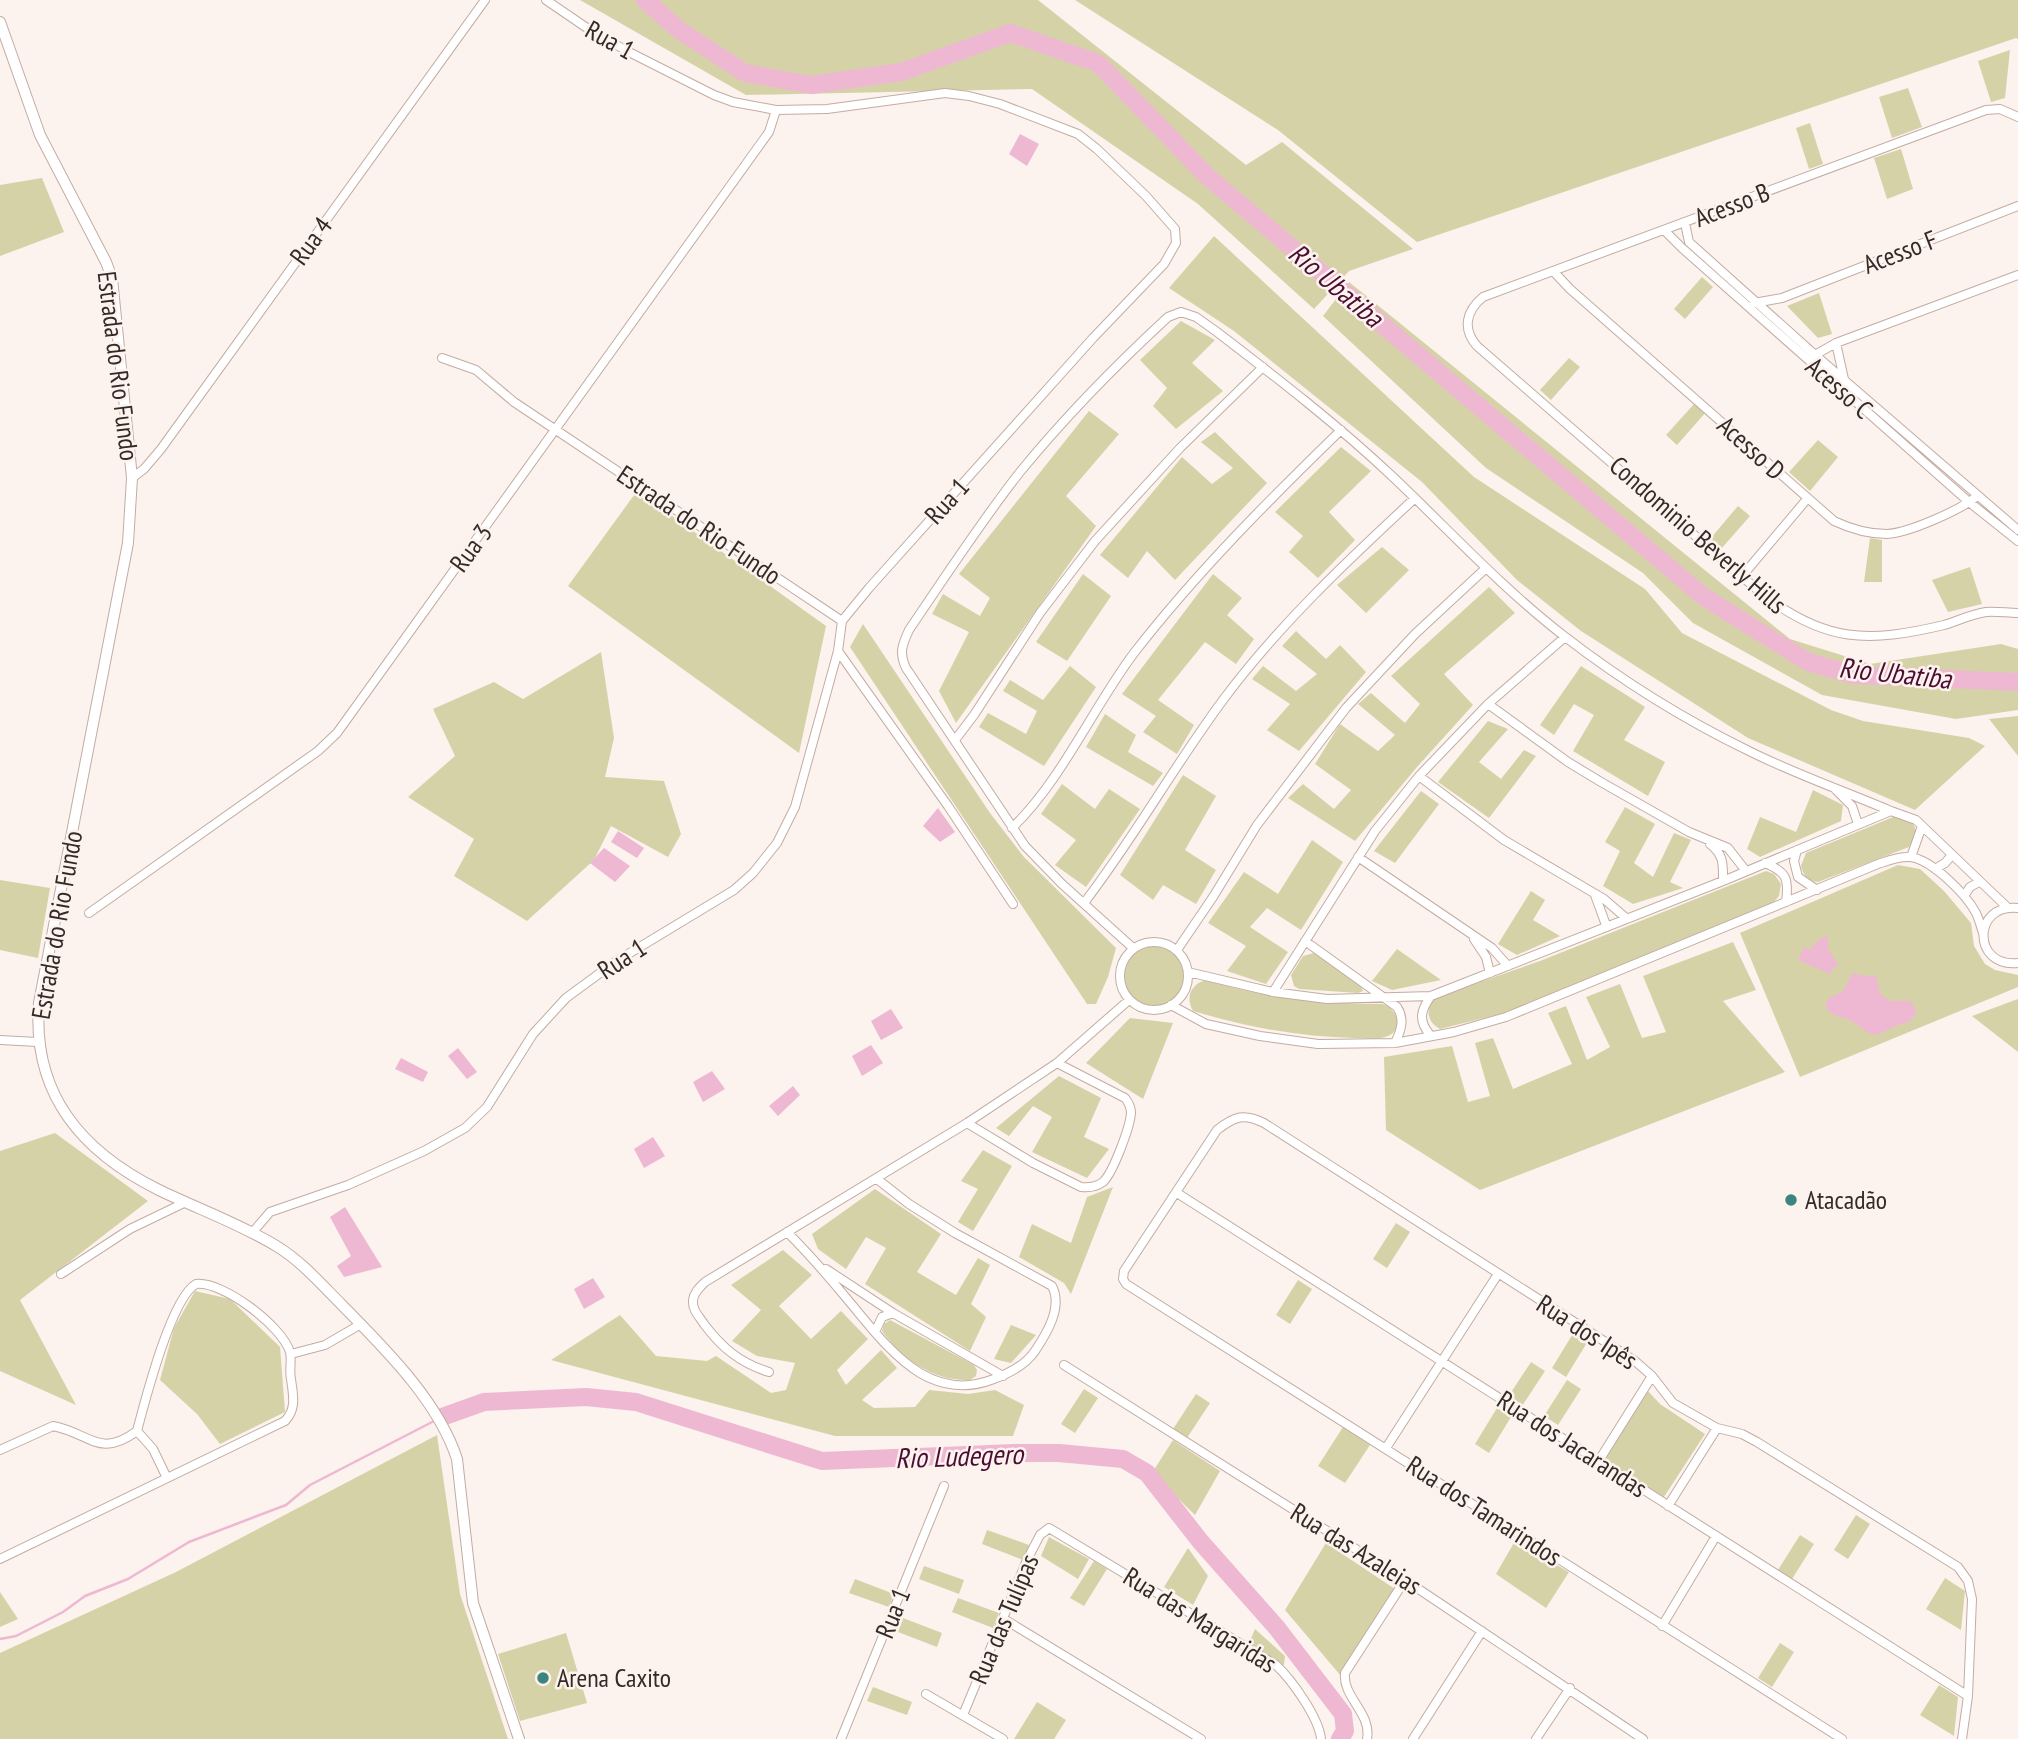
<svg xmlns="http://www.w3.org/2000/svg" width="2018" height="1739" font-family="'PT Sans Narrow',sans-serif">
	<style>
		.green { fill: #d6d2a8 }
		.water { fill: #eeb8d2 }
		.lines { fill: none; stroke-linecap: round; stroke-linejoin: round }
		.stream { stroke: #eeb8d2; stroke-width: 2.5 }
		.river { stroke: #eeb8d2; stroke-width: 18 }
		.minor-casing { stroke: #c3aca2; stroke-width: 10 }
		.tertiary-casing { stroke: #c3aca2; stroke-width: 12 }
		.minor { stroke: #fff; stroke-width: 8 }
		.tertiary { stroke: #fff; stroke-width: 10 }
		.poi-dot { fill: #3d847f; stroke: #fcf2ee; stroke-width: 2.5 }
		.labels { text-anchor: middle; stroke-width: 5; stroke-linejoin: round; paint-order: stroke }
		.street-label { font-size: 26px; fill: #342b27; stroke: #fcf2ee }
		.poi-label { font-size: 26px; fill: #342b27; stroke: #fcf2ee; text-anchor: start }
		.water-label { font-size: 28px; font-style: italic; fill: #4b0d33; stroke: #fcf2ee }
	</style>
	<rect width="100%" height="100%" fill="#fcf2ee"/>
	<path class="green" d="M580,0h458l208,165 36,-23 131,107 -64,22 -35,38 -116,-105 -166,-115 -286,6z
		M1075,0h943v39l-2,-1 -599,204 -139,-112z
		M2010,50l-5,48 -14,4 -13,-41z
		M1908,88l14,39 -30,11 -13,-41z
		M1810,123l13,41 -14,5 -13,-41z
		M1901,149l12,40 -26,10 -13,-41z
		M42,178l22,54 -64,24v-71z
		M1214,236l260,241 171,112 37,44 149,77 32,11 106,17 16,8 -70,64 -167,-72 -167,-107 -64,-51 -95,-98 -188,-151 -65,-43z
		M1702,277l11,10 -28,32 -11,-10z
		M1349,282l441,357 80,25 131,-20 17,5v61l-62,9 -134,-24 -129,-72 -50,-50 -157,-105 -163,-152z
		M1819,293l13,41 -14,4 -31,-32z
		M1181,321l34,19 -23,23 31,28 -47,38 -23,-23 14,-18 -27,-28z
		M1569,358l11,9 -29,33 -11,-10z
		M1695,403l11,9 -29,33 -11,-10z
		M1089,411l30,23 -53,62 30,30 -140,197 -17,-32 30,-59 -37,-18 11,-20 37,22 10,-18 -31,-24z
		M1215,432l52,51 -92,97 -28,-29 -19,27 -28,-23 82,-98 30,27 21,-16 -32,-26z
		M1818,440l20,17 -28,34 -21,-19z
		M1341,447l30,24 -42,41 26,28 -37,38 -29,-26 14,-16 -28,-24z
		M637,491l189,135 -27,127 -231,-167z
		M1738,506l12,10 -29,33 -11,-10z
		M1870,538l12,2v42h-18z
		M1382,547l27,23 -43,43 -29,-28z
		M1970,567l12,37 -34,8 -16,-32z
		M1083,574l28,22 -44,65 -31,-19z
		M1213,574l29,24 -15,17 27,24 -18,25 -31,-22 -47,58 36,25 -17,29 -34,-22 13,-16 -34,-22z
		M1489,587l26,26 -71,61 29,31 -56,62 -62,74 -67,-43 15,-14 31,25 17,-19 -36,-26 25,-40 38,27 17,-16 -37,-31 13,-11 34,30 15,-19 -29,-28z
		M863,624l127,189 34,44 92,91 -8,29 -12,27h-9l-237,-357z
		M1296,631l30,28 14,-14 26,27 -67,79 -32,-21 23,-26 -38,-25 11,-13 33,25 21,-17 -35,-28z
		M601,652l13,86 -9,39 59,4 17,53 -13,23 -57,-31 -17,34 -67,61 -73,-45 20,-37 -66,-42 47,-41 -22,-47 61,-27 29,17z
		M1070,666l26,21 -52,79 -65,-39 9,-14 38,21 11,-23 -34,-20 7,-11 33,20z
		M1581,666l64,41 -21,33 41,22 -17,34 -75,-45 21,-36 -20,-11 -20,31 -14,-10z
		M1105,714l31,21 -8,17 35,21 -10,13 -67,-39z
		M2018,716v40l-29,-37z
		M1488,721l20,8 -29,33 22,17 23,-29 12,6 -47,62 -51,-36z
		M1183,775l33,21 -31,54 31,20 -20,34 -33,-19 -10,15 -33,-25z
		M1062,784l33,25 14,-20 31,20 -54,78 -31,-22 21,-25 -35,-26z
		M1813,790l30,15 -2,16 -81,36 -13,-8 13,-32 36,15z
		M1421,791l18,13 -44,59 -21,-12z
		M1625,807l30,17 -21,39 19,14 21,-44 17,7 -21,42 13,6 -50,16 -30,-18 17,-35 -15,-9z
		M1898,815c10,5 17,6 18,18l-7,14 -91,35c-10,-1 -15,-7 -17,-16l5,-13z
		M1312,840l31,22 -42,68 -34,-22 -17,19 38,25 -22,32 -39,-13 19,-25 -38,-23 36,-51 34,22z
		M1898,865l22,4 24,22 27,32 3,23 11,18 10,6 23,5v12l-218,90 -60,-144z
		M1766,871l8,3 7,10 -2,12 -5,6 -270,111 -64,16c-14,-8 -14,-19 -6,-31l106,-37z
		M0,880l50,8 -12,70 -38,-8z
		M1531,891l14,9 -12,20 27,16 -43,19 -19,-11z
		M1733,942l23,48 -33,11 62,71 -305,118 -94,-60 -2,-73 68,-11 16,56 22,-6 -15,-53 18,-5 20,51 59,-25 -24,-51 18,-7 21,54 23,-13 -24,-50 34,-13 22,54 24,-6 -23,-56z
		M1124 976a30 30 0 1 1 60 0a30 30 0 1 1-60 0Z
		M1397,949l44,31 -49,10 -20,-9z
		M1314,953l47,33 2,5 -5,2 -59,-4 -5,-3 -3,-11 12,-19z
		M1206,980c59,19 116,23 177,24 14,5 22,25 5,32 -9,4 -23,2 -33,2 -55,-1 -109,-11 -162,-27 -8,-14 -2,-27 13,-31z
		M2018,999v53l-46,-36z
		M1130,1018l43,5 -30,76 -57,-36z
		M1059,1076l42,22 -17,39 25,12 -22,29 -55,-26 20,-35 -19,-11 -24,30 -13,-8z
		M55,1133l93,68 -128,99 56,105 -76,-34v-220z
		M983,1150l29,16 -39,65 -15,-9 20,-33 -17,-8z
		M1113,1187l-42,107 -7,-11 -45,-26 13,-33 39,19 16,-46z
		M875,1189l66,45 -24,38 39,23 22,-37 12,7 -19,39 15,13 -16,34 -105,-67 21,-36 -20,-11 -20,32 -28,-20 -6,-15z
		M1396,1223l14,9 -23,36 -14,-9z
		M783,1250l29,25 -33,31 32,33 30,-28 27,28 -31,31 9,15 35,-35 16,18 -35,32 12,8 41,-1 14,-17 39,4 27,-4 29,15 -11,31h-178l-284,-76 69,-45 36,41 51,5 9,-5 55,37 15,-3 9,-27 -38,-7 -25,-15 29,-31 -30,-25z
		M1298,1280l14,9 -22,35 -14,-9z
		M195,1291l35,8 50,48 5,65 -65,32 -23,-30 -37,-34 14,-52z
		M890,1320l84,45 3,5 -1,6 -6,4c-35,2 -68,-21 -88,-49l2,-7z
		M1011,1325l25,10 -25,28 -17,-4z
		M1574,1332l14,9 -22,36 -14,-9z
		M1531,1362l14,9 -23,35 -14,-9z
		M1567,1380l14,9 -23,36 -14,-9z
		M1084,1389l14,9 -23,35 -14,-9z
		M1647,1390l13,14 45,30 -43,66 -52,-34 -4,-8z
		M1196,1394l14,9 -23,35 -14,-9z
		M1497,1408l14,9 -22,36 -14,-9z
		M1343,1427l27,18 -25,38 -27,-17z
		M437,1435l23,159 48,145h-508v-86l176,-81z
		M1173,1440l47,31 -25,44 -43,-42z
		M1856,1515l14,9 -22,35 -14,-9z
		M987,1530l42,15 -6,15 -41,-16z
		M1800,1535l14,9 -22,35 -14,-9z
		M1049,1537l40,22 -11,20 -37,-23z
		M1515,1541l54,31 -23,36 -50,-34z
		M1326,1543l69,46 -54,87 -56,-66z
		M1188,1548l20,28 -15,29 -29,-18z
		M1094,1561l13,8 -23,37 -14,-8z
		M924,1566l40,14 -5,14 -40,-15z
		M1945,1578l20,13 -4,39 -35,-21z
		M855,1579l39,15 -5,13 -40,-14z
		M0,1592l18,27 -18,8z
		M958,1598l41,15 -6,15 -41,-16z
		M903,1618l39,15 -5,14 -39,-15z
		M1255,1629l30,27 -1,9 -35,-22z
		M566,1633l21,70 -67,18 -22,-67z
		M1780,1643l14,9 -22,35 -14,-9z
		M1939,1685l19,12 -4,39 -34,-21z
		M873,1687l39,15 -5,13 -40,-14z
		M1037,1702l29,18 -12,19h-40z"/>
	<path class="water" d="M1020,134l19,10 -12,22 -18,-12z
		M938,808l17,24 -15,10 -17,-16z
		M618,831l26,17 -7,10 -26,-16z
		M604,848l26,18 -15,16 -25,-19z
		M1828,936v13l10,15 -1,3 -3,-1 -4,8 -32,-14 6,-13 6,3 9,-11z
		M1852,973l13,3 11,-1 4,19 10,7h20l6,9 -2,7 -5,5 -11,3 -21,10c-13,-1 -15,-9 -26,-14 -9,-6 -20,-3 -25,-14 0,-13 10,-10 18,-17z
		M891,1009l12,19 -22,12 -10,-19z
		M871,1045l12,18 -21,13 -10,-20z
		M458,1048l19,24 -10,7 -19,-23z
		M401,1058l27,14 -5,10 -28,-13z
		M712,1071l13,18 -22,13 -10,-20z
		M793,1086l7,9 -22,21 -9,-10z
		M653,1137l12,19 -21,12 -10,-19z
		M345,1207l37,60 -38,10 -7,-11 14,-10 -21,-39z
		M593,1278l12,19 -21,12 -10,-20z"/>
	<g class="lines">
		<path class="stream" d="M0,1639l16,-3 47,-24 22,-16 43,-17 61,-37 97,-37 24,-20 126,-65"/>
		<path class="river" d="M645,0l34,30 66,43 66,12 90,-13 109,-39 88,30 109,113 497,421 104,65 46,13 164,7
			M442,1417l42,-15 102,-5 50,5 186,59 192,-8h45l64,6 24,14 53,68 77,87 66,86 2,17 -5,8"/>
		<defs>
			<path id="minor" d="M2018,117l-18,-8 -14,1 -503,187c-17,14 -21,32 -6,49l284,247c64,50 107,50 183,32 14,-4 27,-11 42,-13 10,-1 21,1 32,1
				M1685,223l4,19 125,112 204,176
				M1664,230l18,18 287,254 49,39
				M1554,272l16,17 264,232c17,8 34,13 53,13 21,-1 74,-24 90,-38
				M1754,303l28,-5 236,-92
				M1836,343l8,36
				M1813,356l23,-13 182,-68
				M442,358l34,12 38,32 328,219
				M132,478l12,-9 17,-20 324,-449
				M1743,575l64,-76
				M838,651l110,155 65,98
				M1488,704l80,58 33,20 88,50 39,16 18,23
				M955,740l19,-25 66,-102 55,-72 85,-93 83,-81
				M1419,776l85,64 100,59 22,19
				M1836,790l16,16 6,18
				M1012,828c50,-48 80,-119 122,-175 63,-81 134,-152 207,-223
				M1710,844c14,11 13,20 13,37
				M1797,850l-3,11 4,16 19,13
				M1358,857l134,91 16,18
				M1911,857l11,-31
				M1765,863c22,9 24,16 21,39
				M1935,869l10,-6 7,-8
				M1595,895l11,30
				M1964,896l6,-9 9,-5
				M1084,903c50,-65 90,-137 139,-203 55,-74 123,-138 191,-201
				M2018,908c-46,-5 -46,60 0,55
				M89,913l229,-162 19,-18 432,-601 7,-22
				M1474,939l12,18 4,16
				M1305,941l92,66c8,12 4,24 -2,36
				M1120 976a34 34 0 1 1 68 0a34 34 0 1 1-68 0Z
				M1133,948l-71,-64 -37,-38 -119,-178c-7,-15 -4,-23 3,-38 36,-53 71,-107 111,-158 45,-55 96,-107 148,-155l13,-5 15,5 21,15c60,46 121,93 176,145 57,54 109,111 171,159 57,44 121,84 185,115 46,23 95,40 142,60
				M1177,950l36,-53 44,-72 89,-117 69,-74 70,-65
				M1188,972l85,20 54,7 104,-3 292,-115 168,-70 25,9 91,87
				M1273,992l102,-161 44,-55 69,-72 77,-67
				M1431,996c-11,15 -13,25 0,40
				M1171,1005l35,19 54,12 58,8 77,-1 59,-11 52,-15 372,-153c9,-3 21,-8 32,-7 21,2 56,37 66,56 3,6 5,14 7,20
				M0,1040l38,2
				M967,1123l66,40 48,24c9,1 15,0 22,-5 10,-9 27,-55 28,-69 0,-6 -2,-10 -6,-15l-68,-35
				M1177,1193l791,503
				M787,1232c22,22 42,45 61,68 21,25 43,55 72,73 22,13 47,16 71,7 17,-6 34,-14 44,-29 12,-18 28,-44 17,-65l-97,-53 -46,-29 -32,-25
				M252,1233l18,-21 78,-27 76,-34 41,-23 22,-21 46,-73 33,-36 49,-36 119,-72 19,-17 24,-30 18,-36 43,-156 4,-30 27,-33 224,-250 71,-74 12,-21 -1,-14 -29,-33 -49,-47 -19,-15 -78,-30 -31,-8 -24,-3 -118,16 -51,1 -43,-8 -19,-7 -87,-44 -40,-23 -41,-28
				M826,1269l67,44 110,63
				M61,1274l69,-45 56,-27
				M875,1332l7,-15 11,-4
				M291,1354l34,-9 36,-21
				M1064,1365l341,215 238,159
				M769,1372c-29,-9 -47,-24 -65,-48 -5,-8 -12,-14 -11,-24 1,-8 7,-13 12,-18l262,-159 90,-60 72,-63
				M137,1431l16,18 14,29
				M1386,1448l112,-174
				M0,1450l53,-24c37,7 46,33 84,5 8,-30 34,-133 59,-147 27,-3 86,42 94,68 2,8 -1,19 1,27 2,16 6,29 -6,42l-285,138
				M1598,1462l54,-86
				M1668,1506l49,-78
				M1004,1619l197,120
				M1662,1626l54,-90
				M926,1694l77,45
				M963,1715l64,-155 13,-25 9,-7 227,137c16,15 43,53 45,74
				M841,1739l103,-253
				M1367,1739c5,-26 -25,-42 -22,-66l60,-93
				M1413,1739l69,-108
				M1536,1739l34,-51
				M1842,1739l-716,-455 -3,-5 1,-8 93,-141c18,-14 27,-17 47,-7l371,238 17,15 21,27 44,25 25,6 15,8 201,125 10,14 4,18 -4,97 -6,43"/>
			<path id="tertiary" d="M0,22l40,113 66,127 6,16 20,200 -4,65 -89,460c-7,90 41,148 120,187 39,19 82,34 119,57 24,15 43,37 63,57 42,43 97,96 116,155l16,144 46,136"/>
		</defs>
		<use href="#minor" class="minor-casing"/>
		<use href="#tertiary" class="tertiary-casing"/>
		<use href="#minor" class="minor"/>
		<use href="#tertiary" class="tertiary"/>
	</g>
	<g class="poi-dot">
		<circle cx="1791" cy="1200" r="7"/>
		<circle cx="543" cy="1678" r="7"/>
	</g>
	<g class="labels">
		<g class="street-label">
			<text transform="translate(610 40) rotate(29)" y="9">Rua 1</text>
			<text transform="translate(1732 205) rotate(-21)" y="9">Acesso B</text>
			<text transform="translate(311 241) rotate(-54)" y="9">Rua 4</text>
			<text transform="translate(1900 252) rotate(-21)" y="9">Acesso F</text>
			<text transform="translate(118 366) rotate(83)" y="9">Estrada do Rio Fundo</text>
			<text transform="translate(1839 388) rotate(41)" y="9">Acesso C</text>
			<text transform="translate(1751 448) rotate(42)" y="9">Acesso D</text>
			<text transform="translate(947 501) rotate(-48)" y="9">Rua 1</text>
			<text transform="translate(699 525) rotate(34)" y="9">Estrada do Rio Fundo</text>
			<text transform="translate(1698 535) rotate(41)" y="9">Condominio Beverly Hills</text>
			<text transform="translate(471 548) rotate(-54)" y="9">Rua 3</text>
			<text transform="translate(57 925) rotate(-80)" y="9">Estrada do Rio Fundo</text>
			<text transform="translate(622 959) rotate(-33)" y="9">Rua 1</text>
			<text transform="translate(1587 1332) rotate(33)" y="9">Rua dos Ipês</text>
			<text transform="translate(1572 1444) rotate(33)" y="9">Rua dos Jacarandas</text>
			<text transform="translate(1484 1511) rotate(33)" y="9">Rua dos Tamarindos</text>
			<text transform="translate(1356 1549) rotate(32)" y="9">Rua das Azaleias</text>
			<text transform="translate(893 1613) rotate(-68)" y="9">Rua 1</text>
			<text transform="translate(1004 1619) rotate(-67)" y="9">Rua das Tulípas</text>
			<text transform="translate(1200 1620) rotate(32)" y="9">Rua das Margaridas</text>
		</g>
		<g class="poi-label">
			<text x="1805" y="1209">Atacadão</text>
			<text x="557" y="1687">Arena Caxito</text>
		</g>
		<g class="water-label">
			<text transform="translate(1336 285) rotate(40)" y="10">Rio Ubatiba</text>
			<text transform="translate(1895 673) rotate(6)" y="10">Rio Ubatiba</text>
			<text transform="translate(959 1456) rotate(-2)" y="10">Rio Ludegero</text>
		</g>
	</g>
</svg>
